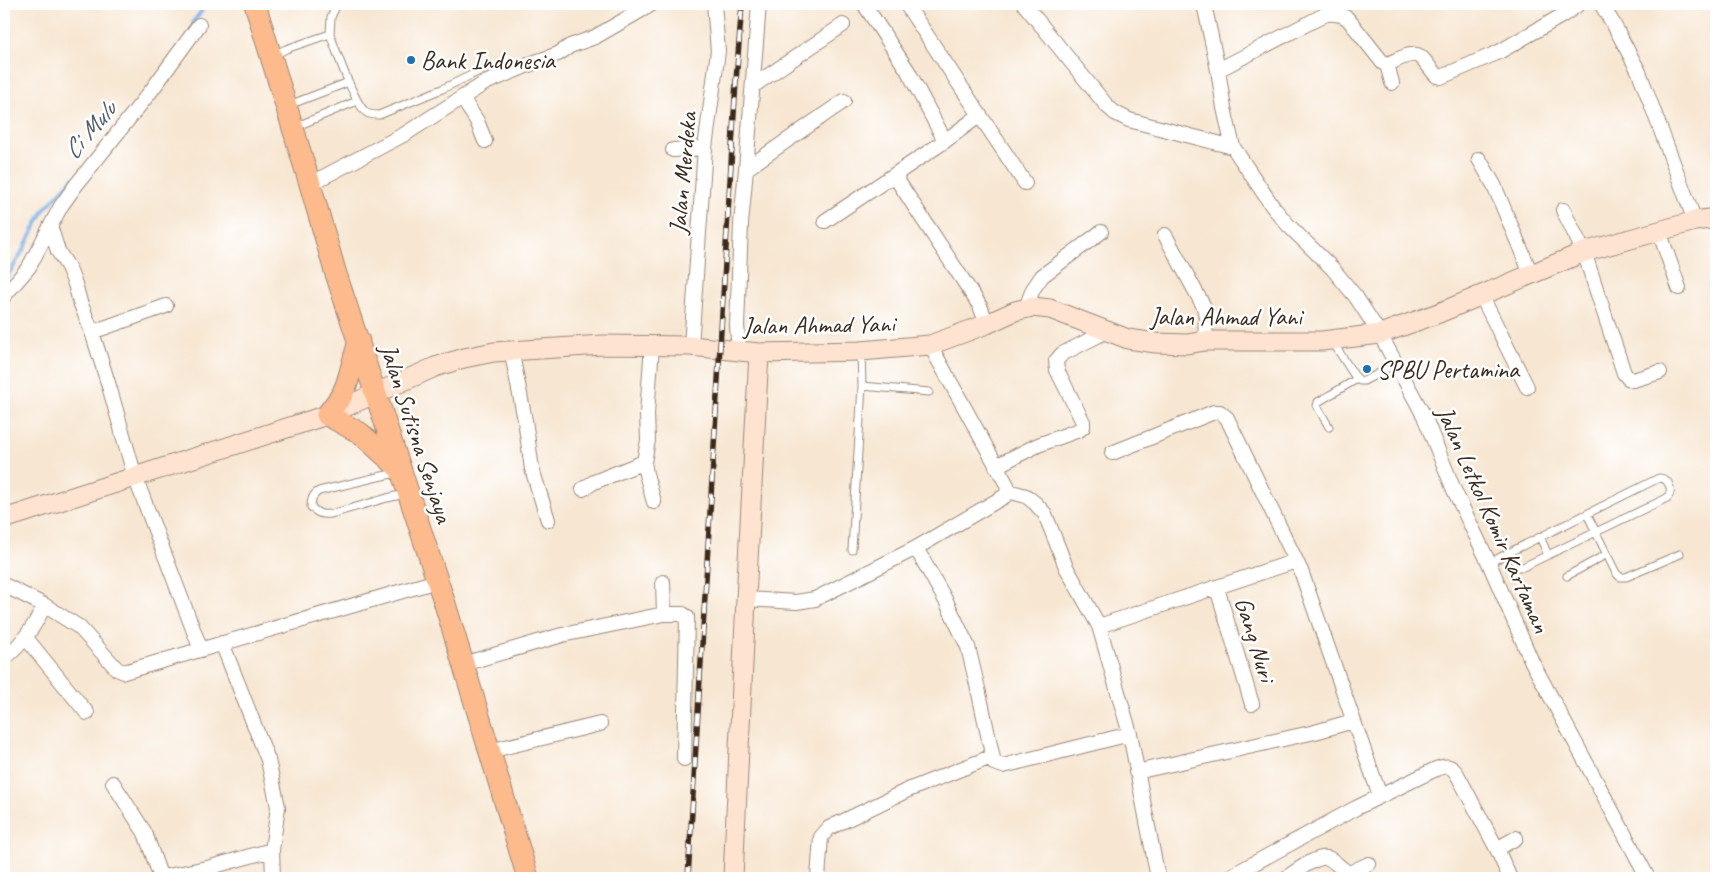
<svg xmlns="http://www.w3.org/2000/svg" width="1720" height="882" font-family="Caveat,sans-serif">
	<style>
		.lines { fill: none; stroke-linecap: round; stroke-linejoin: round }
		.stream { stroke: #75abe3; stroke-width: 4 }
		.lane-casing { stroke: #998878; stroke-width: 9 }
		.street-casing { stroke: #998878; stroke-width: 16 }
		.secondary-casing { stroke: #998878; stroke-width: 21 }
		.primary-casing { stroke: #998878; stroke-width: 23 }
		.lane { stroke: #fff; stroke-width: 7 }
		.street { stroke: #fff; stroke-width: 14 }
		.secondary { stroke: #fee3d1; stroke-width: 19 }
		.primary { stroke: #fcba8d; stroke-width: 21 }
		.rail-casing { stroke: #3b2a1e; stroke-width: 5.5 }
		.rail { stroke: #fff; stroke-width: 4; stroke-dasharray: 11; stroke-linecap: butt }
		.poi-dot { fill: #1f6fb2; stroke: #fff; stroke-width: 2 }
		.labels { text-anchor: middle; stroke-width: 5; stroke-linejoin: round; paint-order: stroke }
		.poi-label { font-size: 25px; fill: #3b2a1e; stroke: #fff; text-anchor: start }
		.street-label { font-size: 25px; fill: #3b2a1e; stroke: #fff }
		.water-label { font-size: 26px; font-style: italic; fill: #525e6d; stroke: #fff }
	</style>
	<rect width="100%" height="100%" fill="#fff"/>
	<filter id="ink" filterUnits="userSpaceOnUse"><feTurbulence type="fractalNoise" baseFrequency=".02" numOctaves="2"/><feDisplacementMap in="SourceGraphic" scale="10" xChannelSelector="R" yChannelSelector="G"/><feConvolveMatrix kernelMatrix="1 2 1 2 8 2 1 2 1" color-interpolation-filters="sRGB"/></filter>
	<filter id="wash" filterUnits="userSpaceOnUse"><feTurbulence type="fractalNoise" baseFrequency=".0096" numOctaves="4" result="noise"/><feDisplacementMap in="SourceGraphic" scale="20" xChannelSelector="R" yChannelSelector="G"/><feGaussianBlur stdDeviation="1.12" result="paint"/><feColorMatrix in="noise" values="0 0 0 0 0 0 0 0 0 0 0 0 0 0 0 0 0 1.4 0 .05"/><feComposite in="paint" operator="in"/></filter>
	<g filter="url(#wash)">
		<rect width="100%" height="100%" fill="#f7e6d1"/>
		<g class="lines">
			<path class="stream" d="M193,22l14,-18
				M4,282l17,-28 23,-44 29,-32"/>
		</g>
	</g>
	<g filter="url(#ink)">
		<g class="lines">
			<defs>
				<path id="lane" d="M330,34c6,16 25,72 37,79 4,2 8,2 12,2l63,-26 46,-22
					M272,56l14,-7 44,-15 1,-17 6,-13
					M289,105l60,-23
					M295,127l62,-26
					M1332,341l22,34 6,6h4l32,-17
					M862,386l67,6
					M1329,427l-12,-21 1,-4 39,-23
					M397,473l-15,3 -63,15c-7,4 -8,9 -8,16 7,7 11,8 20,7l56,-16 18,-4
					M1587,514l29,59 4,4h6l54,-23
					M1540,537l8,18
					M852,550l10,-164 -1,-35
					M1489,563l21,-11 149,-74c10,0 15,13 8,20l-144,69h-5l-8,-15
					M1567,576l40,-22"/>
				<path id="street" d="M864,4l44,67 37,70
					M906,4l119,179
					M1024,4l83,102 8,7 14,7 104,27
					M1204,4l14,66 6,38 9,39 40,60 15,18 44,43 24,29 24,37 44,82 30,74 35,73 43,99 116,216
					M1601,4l13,21 25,47 56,149
					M1387,64l5,19
					M1218,70l110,-57 14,2 6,4 35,44 4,1c9,-3 26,-14 34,-7 6,6 10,13 16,19l4,1 58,-25 64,-37 16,-11
					M753,86l90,-61
					M462,98l15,23 8,20
					M980,115l-35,26 -51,34 86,131 7,18
					M673,150l32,-2
					M1479,159l15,26 37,89
					M746,169l13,-165
					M310,184l95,-50 80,-51 53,-22 20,-7 12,-8 25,-9 57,-33
					M1563,210l21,42 40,121 4,5 5,2 27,-8
					M825,221l69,-46
					M50,226l8,25 10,16 7,17 5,18 12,30 17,54 26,91 66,173
					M1659,231l20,57
					M1165,235l39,72 2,10 -1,24
					M1481,295l46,92
					M4,296l25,-29 32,-61 15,-21 75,-94 48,-66
					M1026,308l7,-19 9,-13 59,-44
					M92,332l74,-26
					M652,345l-5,69 1,26 -4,22 2,12 8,28
					M930,345l77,140 1,6 18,5 9,7 10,11 21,53 33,59 31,108 28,144
					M691,346l14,-198 13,-97 -4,-47
					M511,349l14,71 7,49 16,51
					M739,351l-2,-25 4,-102 5,-55 98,-68
					M1112,453l102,-41h6l7,6 74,153 79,225
					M996,466l42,-21 41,-15 4,-3v-5l-26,-52 -1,-9 6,-7 45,-23
					M583,489l11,-7 50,-20
					M916,548l30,53 22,46 11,46 15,70 9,3 127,-32
					M4,585l40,20 35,22 38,42 7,3 313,-91
					M1217,588l35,116
					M746,599l50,3 19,-3 101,-51 89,-52 3,-5
					M664,614h19l4,3 -3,142
					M1099,626l197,-65
					M26,638l61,75
					M222,643l46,117 10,47 -6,43 1,28
					M4,659c18,-15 31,-32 40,-54
					M463,664l99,-29 102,-21 -1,-32
					M489,751l111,-27
					M1136,772l179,-40 38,-11
					M113,783l32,50 16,45
					M1497,849l19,-11
					M158,878l53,-11 61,-17
					M818,878l3,-41 8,-9 79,-38 83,-33
					M1227,878l129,-70 80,-39c10,-4 15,-4 21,5l40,75 13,29
					M1286,878c9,-6 33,-25 44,-19 7,4 12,11 19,14l20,-9"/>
				<path id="secondary" d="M4,519l323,-104 108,-48 29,-9 30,-6 109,-7 88,1 68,7 102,-2 69,-6 57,-21 28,-13 17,-4 18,2 78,30 28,4 31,1 18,-3h117l58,-7 59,-21 145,-61 111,-31 21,-3
					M733,878l13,-279 13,-246"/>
				<path id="primary" d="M255,4l55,180 25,87 110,333 83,274
					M359,341l-12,42 -5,12 -15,20 33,18 40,36"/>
			</defs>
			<use href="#lane" class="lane-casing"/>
			<use href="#street" class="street-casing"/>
			<use href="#secondary" class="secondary-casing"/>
			<use href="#primary" class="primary-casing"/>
			<use href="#lane" class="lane"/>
			<use href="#street" class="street"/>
			<use href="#secondary" class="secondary"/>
			<use href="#primary" class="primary"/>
			<defs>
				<path id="rail" d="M688,878l48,-797 6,-77"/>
			</defs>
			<use href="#rail" class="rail-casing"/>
			<use href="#rail" class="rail"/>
		</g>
	</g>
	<g class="poi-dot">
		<circle cx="411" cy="60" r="5"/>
		<circle cx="1367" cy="369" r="5"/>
	</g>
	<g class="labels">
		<g class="poi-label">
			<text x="421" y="69">Bank Indonesia</text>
			<text x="1377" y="378">SPBU Pertamina</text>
		</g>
		<g class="street-label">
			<text transform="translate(682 173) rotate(-85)" y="9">Jalan Merdeka</text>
			<text x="1226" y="325">Jalan Ahmad Yani</text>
			<text transform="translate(819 324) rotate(-1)" y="9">Jalan Ahmad Yani</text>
			<text transform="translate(417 433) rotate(72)" y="9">Jalan Sutisna Senjaya</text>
			<text transform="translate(1494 519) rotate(66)" y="9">Jalan Letkol Komir Kartaman</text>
			<text transform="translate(1256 639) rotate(73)" y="9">Gang Nuri</text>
		</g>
		<g class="water-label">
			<text transform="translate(89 130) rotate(-49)" y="9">Ci Mulu</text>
		</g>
	</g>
	<rect width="1720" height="882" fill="none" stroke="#fff" stroke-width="20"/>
</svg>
